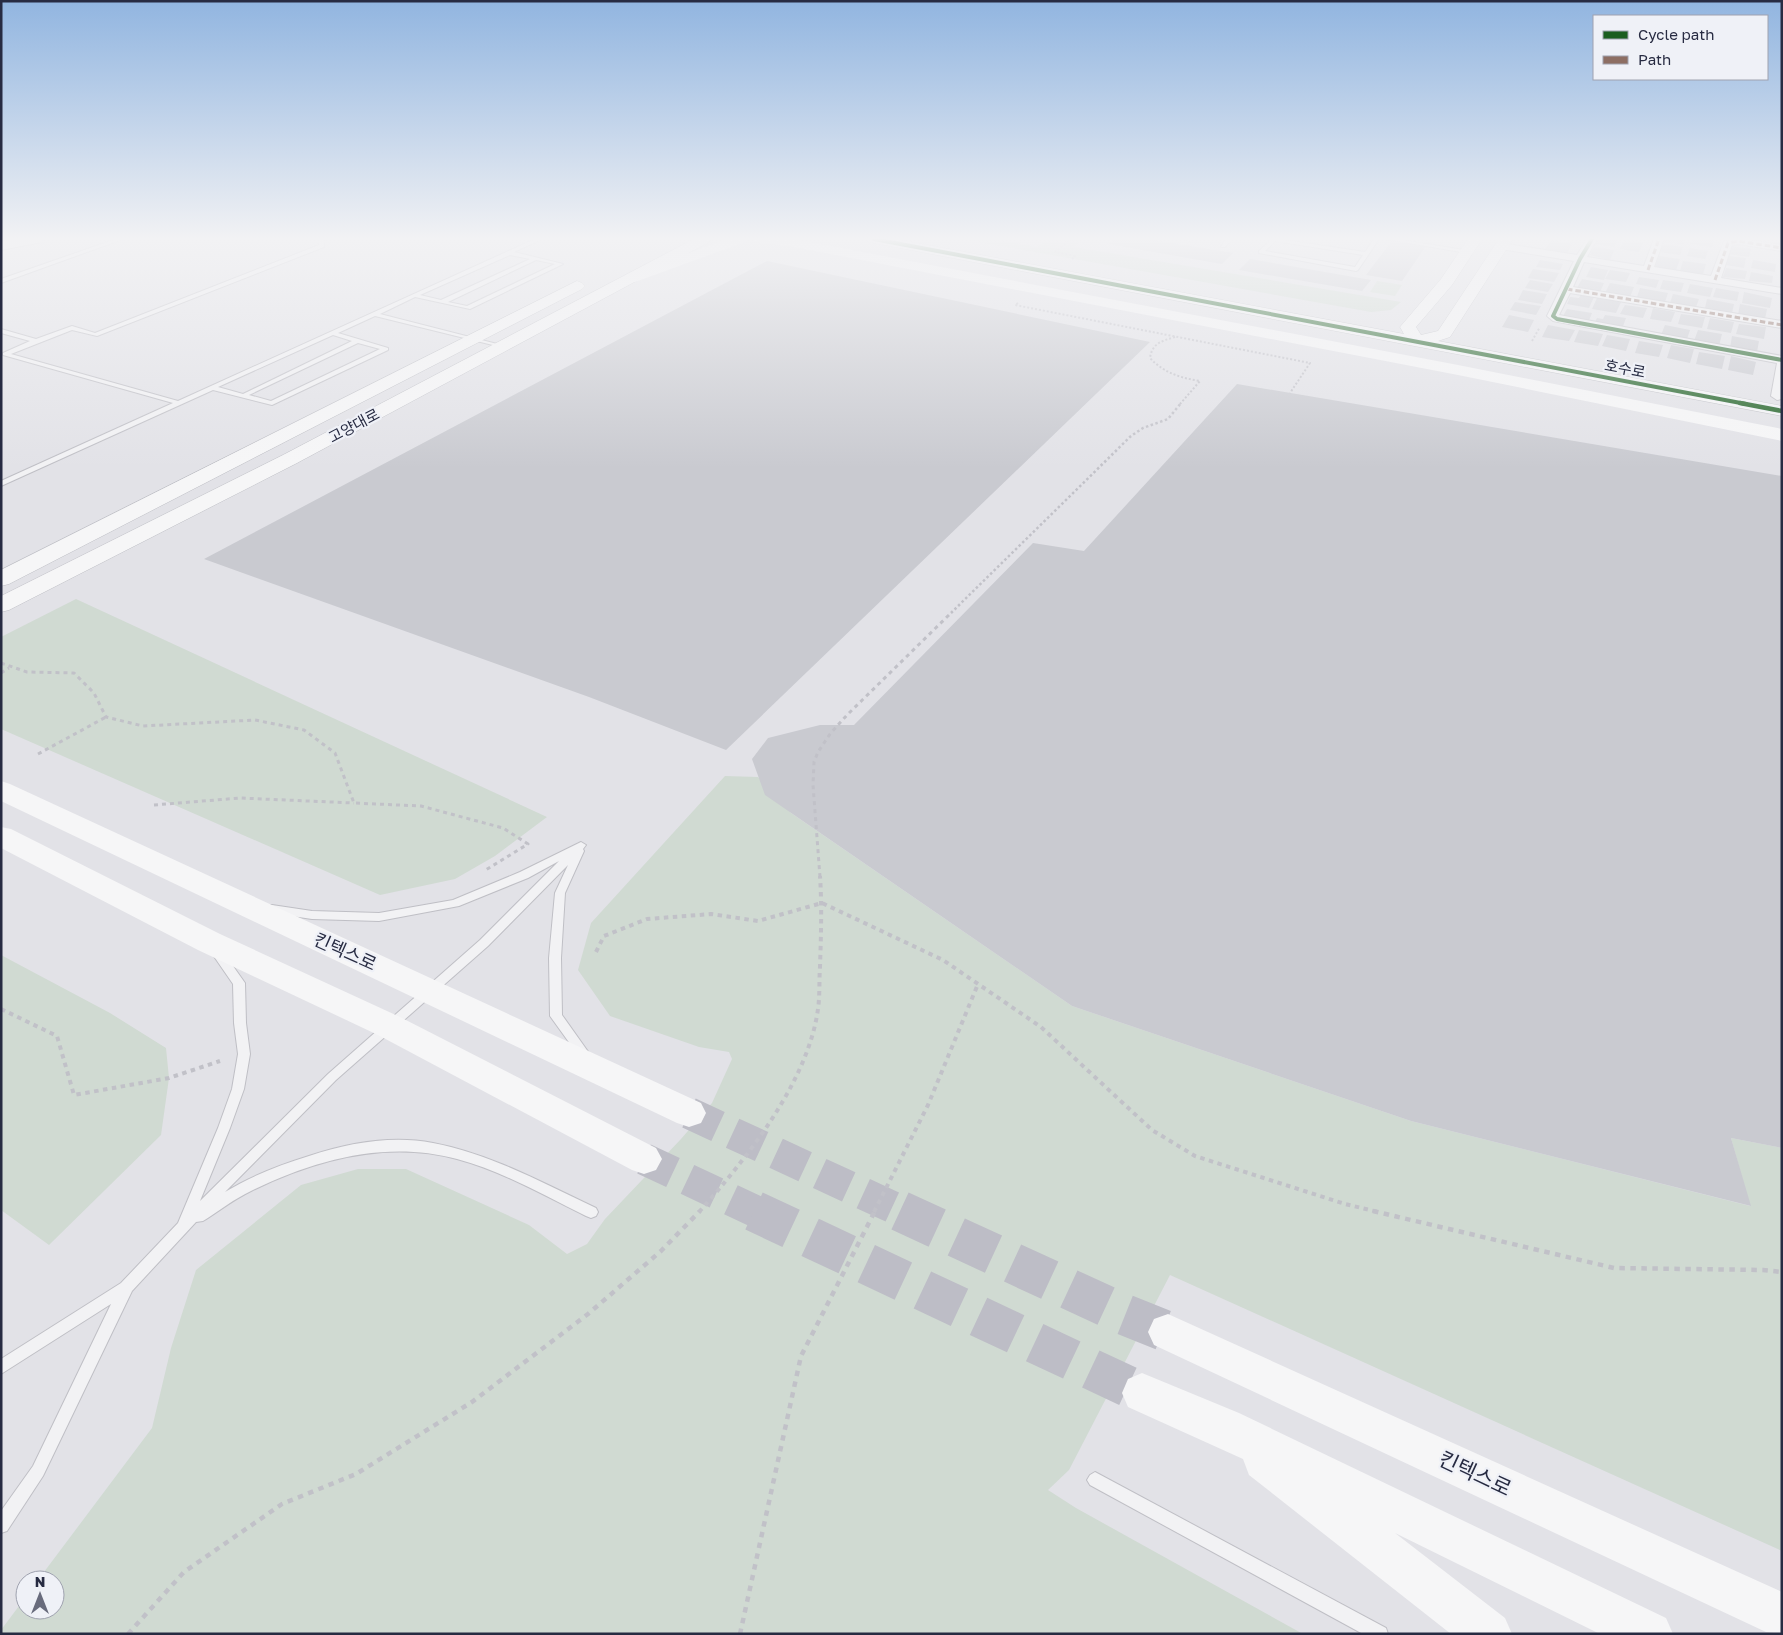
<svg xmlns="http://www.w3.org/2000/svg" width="1783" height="1635" font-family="'Golos Text','Noto Sans KR',sans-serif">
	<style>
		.green { fill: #d0dad2 }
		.building { fill: #c9cad0 }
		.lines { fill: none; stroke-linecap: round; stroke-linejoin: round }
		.secondary-tunnel-far1 { stroke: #bdbdc6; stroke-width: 32; stroke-dasharray: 32 16; stroke-linecap: butt }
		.secondary-tunnel { stroke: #bdbdc6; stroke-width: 41; stroke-dasharray: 41 21; stroke-linecap: butt }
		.service-casing { stroke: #bfbfc5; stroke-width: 2 }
		.minor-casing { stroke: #bfbfc5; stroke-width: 2 }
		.tertiary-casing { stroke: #bfbfc5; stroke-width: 2 }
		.primary-casing { stroke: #bebfc5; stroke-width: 1 }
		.path-far4 { stroke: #c1c1c8; stroke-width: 2; stroke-dasharray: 2 2; stroke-linecap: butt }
		.path-far3 { stroke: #c1c1c8; stroke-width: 2.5; stroke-dasharray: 2.5 2.5; stroke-linecap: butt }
		.path-far2 { stroke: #c1c1c8; stroke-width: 3; stroke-dasharray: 4 4; stroke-linecap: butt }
		.path-far1 { stroke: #c1c1c8; stroke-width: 4; stroke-dasharray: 4.5 4.5; stroke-linecap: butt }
		.path { stroke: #c1c1c8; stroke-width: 4.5; stroke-dasharray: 5.5 5.5; stroke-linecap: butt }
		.service { fill: #f2f2f4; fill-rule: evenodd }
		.minor { fill: #f2f2f4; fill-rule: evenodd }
		.tertiary { fill: #f2f2f4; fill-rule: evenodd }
		.secondary { fill: #f6f6f7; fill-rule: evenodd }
		.primary { fill: #f6f6f7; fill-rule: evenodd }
		.quiet { stroke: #8d6e63; stroke-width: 3; stroke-dasharray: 5.5 3; stroke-linecap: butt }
		.cycleway-far1-casing { stroke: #eff1f7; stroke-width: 5.5 }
		.cycleway-casing { stroke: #eff1f7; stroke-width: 7 }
		.cycleway-far1 { stroke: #1b5e20; stroke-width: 4 }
		.cycleway { stroke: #1b5e20; stroke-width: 4.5 }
		.labels { text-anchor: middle; stroke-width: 4.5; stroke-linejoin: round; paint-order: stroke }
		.far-street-label { font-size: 15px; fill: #272b42; stroke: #eff1f7 }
		.street-label { font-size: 18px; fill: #272b42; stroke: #eff1f7 }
		.near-street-label { font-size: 21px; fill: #272b42; stroke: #eff1f7 }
	</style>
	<rect width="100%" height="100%" fill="#e2e2e7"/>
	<path class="green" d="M962,239h31l44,8 12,-8h34l-9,8 327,55 -10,8 -20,2z
		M1377,281l25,4 -7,11 -25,-4z
		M76,599l471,218 -52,39 -40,23 -75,16 -379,-166v-92z
		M725,776l33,1 33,36 281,193 339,115 339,85 -19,-68 51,10v403l-612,-276 -101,195 -21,20 28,18 227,126h-1302v-4l24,-32v12h30v-30h-17l114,-152 19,-80 25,-78 105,-85 57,-16h48l123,56 38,29 20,-10 18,-25 76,-80 31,-36 20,-44 -3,-7 -30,-5 -89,-31 -32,-46 13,-47z
		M1,955l109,58 56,35 3,30 -8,57 -112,110 -48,-35z"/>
	<path class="building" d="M1115,239h33l85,14 -11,11 -114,-20z
		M1596,239h21l-3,8 -20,-3z
		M1666,239h19l-2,5 -18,-2z
		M1692,239h22l-2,8 -22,-3z
		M1551,240l21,4 -5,9 -21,-4z
		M1624,240l19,3 -4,9 -19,-3z
		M1392,241l34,5 -24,35 -36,-6z
		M1662,244l21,3 -3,8 -21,-3z
		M1731,246l20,3 -2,8 -21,-3z
		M1594,247l20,3 -4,10 -20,-5z
		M1690,248l18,3 -3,8 -18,-3z
		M1659,256l21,3 -4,11 -21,-3z
		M1729,256l17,2 -2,10 -18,-3z
		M1250,259l121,21 -9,11 -123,-21z
		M1540,260l23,4 -3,6 -24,-3z
		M1753,260l23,4 -1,8 -24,-4z
		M767,261l383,81 -424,408 -137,-53 -385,-138z
		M1683,261l23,3 -3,10 -23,-3z
		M1591,267l17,3 -4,10 -18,-3z
		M1726,268l21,3 -2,8 -22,-2z
		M1533,269l26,4 -5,9 -26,-4z
		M1610,270l20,3 -4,9 -21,-3z
		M1751,272l22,4 -1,7 -23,-2z
		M1639,277l20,3 -3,8 -20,-4z
		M1582,279l22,4 -4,9 -23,-4z
		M1530,280l23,4 -5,8 -23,-4z
		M1663,280l21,3 -3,9 -21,-3z
		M1610,283l24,4 -4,10 -25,-4z
		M1690,284l23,4 -3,9 -23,-4z
		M1640,288l28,5 -3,9 -28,-5z
		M1716,288l23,4 -2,9 -24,-4z
		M1523,290l24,4 -5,10 -24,-4z
		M1744,292l28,6 -2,10 -28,-5z
		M1581,294l13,3 -5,11 -22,-4 3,-7 9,1z
		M1673,294l26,5 -3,8 -26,-4z
		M1597,298l24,4 -5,11 -24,-4z
		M1707,299l27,5 -2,9 -27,-5z
		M1515,302l26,4 -5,9 -26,-5z
		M1740,304l27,5 -2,10 -27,-4z
		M1625,305l22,3 -4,10 -23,-4z
		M1653,308l22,4 -4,10 -21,-3z
		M1567,309l25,4 -4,10 -20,-4 -5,-3z
		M1681,314l24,3 -3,11 -24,-4z
		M1509,315l25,5 -6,12 -26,-5z
		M1605,315l21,3 -4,11 -28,-5 3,-6 6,1z
		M1710,318l24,4 -3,11 -24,-4z
		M1739,324l27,3 -2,12 -28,-5z
		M1548,325l27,5 -6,11 -27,-4z
		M1665,325l25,5 -3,9 -26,-4z
		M1579,330l24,4 -5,12 -24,-4z
		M1698,330l24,4 -3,12 -25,-5z
		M1607,335l23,4 -4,12 -24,-5z
		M1732,336l27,5 -2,11 -27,-4z
		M1639,341l24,4 -4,12 -24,-4z
		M1671,345l23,4 -4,14 -23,-5z
		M1699,352l26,4 -3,13 -26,-5z
		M1731,356l25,6 -3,13 -25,-5z
		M1237,384l545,92v672l-51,-10 20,68 -340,-85 -339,-115 -307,-211 -13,-36 16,-21 52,-13h34l179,-182 51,8z"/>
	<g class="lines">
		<path class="secondary-tunnel-far1" d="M689,1113l214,99
			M644,1159l113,53"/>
		<path class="secondary-tunnel" d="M754,1211l388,182
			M900,1211l223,103 45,18"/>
		<defs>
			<path id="service" d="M116,239h7l-122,44v-4z
				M318,239h6v8l-227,89 -25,-6 -61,24 167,47 357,-162h7l-28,13 49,12 -93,45 -55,-12 -35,17 125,32v2l-130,-32 -37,17 50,15v2l-116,55 -59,-15 -212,96v-5l172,-78 -170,-48v-2l27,-12 -29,-8v-4l35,10 36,-13 23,7 224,-88zM510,255l20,4 -89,41 -21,-5zM536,260l19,4 -88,42 -19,-4zM333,335l19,6 -109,53 -25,-7zM358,343l22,6 -109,52 -22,-6z
				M1186,239h7l-5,3z
				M1226,239h6l-7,8h-4z
				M1268,239h10l87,13 9,-13h5l-21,31 -2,1 -97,-18v-2l11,-10zM1275,241l88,14 -8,12 -90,-16z
				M1385,239h11l74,12 -3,2z
				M581,842l5,3 -3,4 1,2 -19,42 -4,65 1,57 27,38 2,3 -2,3 -4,2 -4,-2 -31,-43 -1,-58 6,-65 13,-28 -80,81 -152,134 -111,112c26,-16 55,-27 84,-36 39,-13 83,-21 124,-13 58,11 110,40 163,65l2,4 -2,4 -5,2 -5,-2c-41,-20 -84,-45 -129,-57 -70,-19 -141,0 -206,32 -17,8 -32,20 -48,30l-7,1 -64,69 -89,185 -36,55 -6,2v-22l32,-45 78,-162 -110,70v-15l120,-76 57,-60 40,-95 14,-39 6,-35 -4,-31 -1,-39 -20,-29 -2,-3 2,-3h8l24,34 1,40 4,31 -6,35 -14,39 -30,73 128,-127 152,-134 79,-79 -31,17 -69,28 -80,15 -67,-2 -40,-6 -4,-1 -1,-3 1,-3 4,-1 40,6 67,2 74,-13 67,-28z
				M1095,1472l291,156 2,6h-25l-273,-149 -3,-5 3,-5z"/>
			<path id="minor" d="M1587,239h10l-10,18 57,9 10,-27h10l-10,28 57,9 13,-35 19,-2 39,6v6l-44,-7 -6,1 -11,33 61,10v6l-198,-32 -11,25 209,34v7l-212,-35 -11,22 223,41v43l-5,1 -6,-4 6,-33 -224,-42 -6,-5 27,-55 -73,-12 -5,-3 5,-3 76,12z"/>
			<path id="tertiary" d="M18,239h25l-1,3 -41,8v-8z"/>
			<path id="primary" d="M694,239h17l-2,3 -412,221 -288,147 -8,2v-16l282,-141z
				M867,239h28l509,95 -4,-7 41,-48 27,-40h14l-30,46 -36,42 5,8 17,-4 61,-92h14l-63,98 -12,4 344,65v10l-908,-173 -5,-1z
				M577,281l5,2 3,3 -3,3 -573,295 -8,2v-16z"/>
		</defs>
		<use href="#service" class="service-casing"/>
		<use href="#minor" class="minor-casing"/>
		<use href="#tertiary" class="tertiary-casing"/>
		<use href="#primary" class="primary-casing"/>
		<path class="path-far4" d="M1072,239l-17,13 20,4 -3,3
			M1018,303l-3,2 295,58 -20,30
			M1175,337c-13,4 -23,6 -25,21 14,15 31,20 50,23l-20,23
			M1532,341l8,-14"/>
		<path class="path-far3" d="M951,613l180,-177 12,-8 25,-9 13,-16"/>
		<path class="path-far2" d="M1,663l26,9 47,1 20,20 12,24 37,9 112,-6 49,10 31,23 19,50 67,3 82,22 25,16 -44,27
			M1,673l8,-5
			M38,754l68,-37
			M154,805l86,-7 114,5
			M820,877l-7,-92 1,-23 4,-10 12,-18 17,-19 105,-103"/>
		<path class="path-far1" d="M596,952l8,-16 43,-17 64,-5 47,7 64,-18 121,57 98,67 111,103 43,26 150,48 33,8
			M1,1009l56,27 17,59 95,-17 51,-17
			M699,1212c48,-54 109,-130 119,-203 2,-14 1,-28 2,-42 1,-31 2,-61 0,-91
			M874,1212l54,-107 50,-121"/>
		<path class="path" d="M1373,1211l241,57 149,2 19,2
			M128,1634l56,-62 98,-68 74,-30 116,-72 116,-88 73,-63 39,-40
			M740,1634l61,-278 74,-145"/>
		<use href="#service" class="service"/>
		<use href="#minor" class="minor"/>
		<use href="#tertiary" class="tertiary"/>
		<path class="secondary" d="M727,239h20l-2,3 -110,40h-10l-3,-3 3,-3z
			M753,239h41l664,126 324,64v12l-324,-66 -669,-129 -34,-4z
			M1,781l9,3 691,319 5,10 -5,10 -12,4 -12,-4 -676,-322z
			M1,827l10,2 209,105 180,83 256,131 6,11 -6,11 -12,4 -12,-4 -254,-135 -180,-85 -197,-102z
			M1168,1314l614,278v42l-16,-2 -612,-287 -6,-13 6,-13z
			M1142,1373l97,40 427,205 7,16h-73l-205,-101 110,85 7,16h-61l-202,-159 -6,-16 -115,-52 -6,-14 6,-14z"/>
		<use href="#primary" class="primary"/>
		<path class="quiet" d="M1648,270l11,-31
			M1715,280l13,-37 10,-2 44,7
			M1567,289l215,36"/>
		<defs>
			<path id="cycleway-far1" d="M874,239l872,165
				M1592,239l-12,20 -27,57 4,3 225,41"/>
			<path id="cycleway" d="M1740,403l42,8"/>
		</defs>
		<use href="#cycleway-far1" class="cycleway-far1-casing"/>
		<use href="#cycleway" class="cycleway-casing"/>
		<use href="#cycleway-far1" class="cycleway-far1"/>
		<use href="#cycleway" class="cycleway"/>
	</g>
	<linearGradient id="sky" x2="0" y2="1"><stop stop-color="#91b5e0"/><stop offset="0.51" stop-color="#f2f2f4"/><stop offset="1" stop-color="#f2f2f4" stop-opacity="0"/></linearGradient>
	<rect width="1783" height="468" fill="url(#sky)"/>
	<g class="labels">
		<g class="far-street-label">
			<text transform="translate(1625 369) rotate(11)" y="5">호수로</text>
			<text transform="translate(354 426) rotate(-28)" y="5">고양대로</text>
		</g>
		<g class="street-label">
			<text transform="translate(345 952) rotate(24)" y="6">킨텍스로</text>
		</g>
		<g class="near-street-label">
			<text transform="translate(1475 1474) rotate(25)" y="7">킨텍스로</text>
		</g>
	</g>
	<rect width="1783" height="1635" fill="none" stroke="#272b42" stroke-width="5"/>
	<rect x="1593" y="15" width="175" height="65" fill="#eff1f7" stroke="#9fa2af"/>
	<rect x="1603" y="31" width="25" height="8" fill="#1b5e20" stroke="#9fa2af"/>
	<text x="1638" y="40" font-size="15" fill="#272b42">Cycle path</text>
	<rect x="1603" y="56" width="25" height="8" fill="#8d6e63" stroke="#9fa2af"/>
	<text x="1638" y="65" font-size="15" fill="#272b42">Path</text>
	<g transform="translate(40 1595)"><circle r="24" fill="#eff1f7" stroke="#9fa2af"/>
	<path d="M0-4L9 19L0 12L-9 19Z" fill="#686b7c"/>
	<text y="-8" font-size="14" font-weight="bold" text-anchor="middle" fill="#272b42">N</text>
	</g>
</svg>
